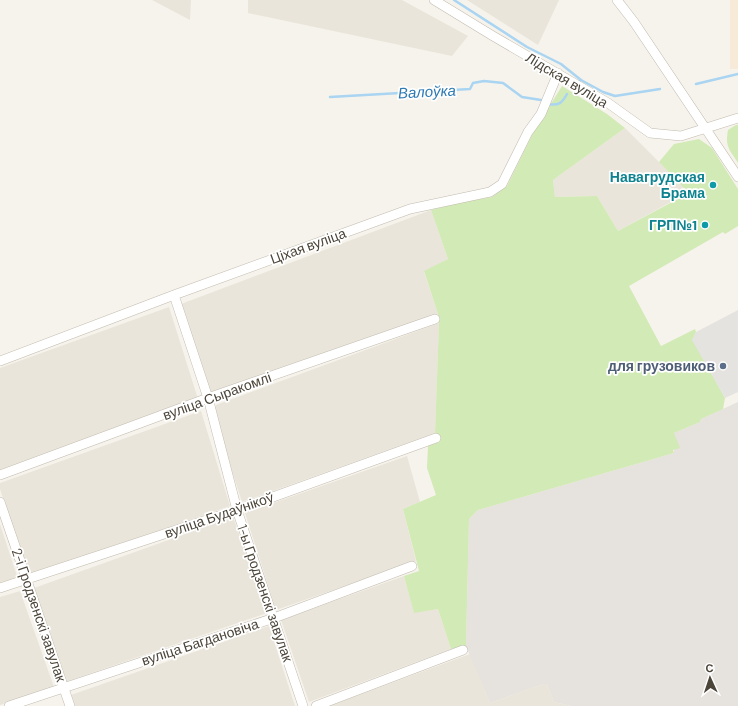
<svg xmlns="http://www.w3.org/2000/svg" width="738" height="706" font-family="Barlow,sans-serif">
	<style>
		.residential { fill: #eae5da }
		.commercial { fill: #f7ead8 }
		.industrial { fill: #e6e2dd }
		.green { fill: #d2eab5 }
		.parking { fill: #e5e3e0 }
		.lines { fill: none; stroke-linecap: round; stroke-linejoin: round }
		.stream { stroke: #a9d4f2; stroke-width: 2.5 }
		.minor-casing { stroke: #c2bbae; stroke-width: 10 }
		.minor { stroke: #fff; stroke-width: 9 }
		.culture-dot { fill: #0f9aa8; stroke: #fff; stroke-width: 1.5 }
		.service-dot { fill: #5c6f8a; stroke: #fff; stroke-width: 1.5 }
		.labels { text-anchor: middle; stroke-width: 3.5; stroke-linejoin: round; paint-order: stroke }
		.street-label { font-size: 14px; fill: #4b4439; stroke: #fff }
		.culture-label { font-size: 14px; font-weight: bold; fill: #0d838f; stroke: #fff; text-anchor: end }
		.service-label { font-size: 14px; font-weight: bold; fill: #4e5e75; stroke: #fff; text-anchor: end }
		.water-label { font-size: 15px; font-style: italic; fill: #2e7ab2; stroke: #fff }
	</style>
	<rect width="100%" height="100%" fill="#f6f3ec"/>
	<path class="residential" d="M152,0h39l-1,20z
		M248,0h154l66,36 -16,20 -204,-43z
		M467,0h92l-21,45z
		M625,128l64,64 -71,39 -21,-35 -42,1 -2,-17z
		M431,210l17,49 -24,13 14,42 -229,81 -28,-91z
		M169,307l29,92 -198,71v-102z
		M439,323l-4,110 -193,69 -29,-90 3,-7z
		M201,411l29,95 -201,70 -29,-87v-6z
		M407,456l13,46 -17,7 13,52 -140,49 -31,-97z
		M233,517l34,96 -202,69 -31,-94z
		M0,524l18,55 -18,6z
		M404,576l10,36 24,-3 13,40 -142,53 -28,-82z
		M20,591l34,96 -54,18v-108z
		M269,626l26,80h-223l-4,-10z
		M470,654l20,49 53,-19h4l7,18 17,4h-242z"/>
	<path class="commercial" d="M730,0h8v69h-8z"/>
	<path class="industrial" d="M738,402v304h-167l-17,-4 -7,-18h-4l-53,19 -24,-57 3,-127 9,-9 196,-57v-20l26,-11 1,-3z"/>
	<path class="green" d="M562,86l45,28 18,14 -72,52 2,17 42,-1 21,35 71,-38 -30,-31 15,-18 25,-5 13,9 26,41v37l-13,8 -2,-2 -94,54 32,60 34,-17 1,3 -3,8 32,58 -2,11 -22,10 -1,3 -26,11 6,15 -7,2 1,3 -196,57 -9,9 -3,127 -15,3 -13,-40 -24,4 -10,-37 15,-5 -16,-62 33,-14 -9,-27 1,-22 11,-4 -4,-9 4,-110 -1,-9 -14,-43 24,-12 -17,-49 27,-7 34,-6 15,-11 27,-55z
		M736,125h2v38c-9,-14 -13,-16 -10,-33z"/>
	<path class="parking" d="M738,310v82l-13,6 -33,-58 4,-8z"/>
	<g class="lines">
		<path class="stream" d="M454,0l73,47 34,17 20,16
			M578,82l3,-2 22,12 12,4 45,-7
			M696,84l42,-10
			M330,97l140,-8 3,-6 11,-2 19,2 19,14 19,3
			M548,104c11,2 14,-1 19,-10"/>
		<defs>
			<path id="minor" d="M434,0l59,36 115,67 42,30 31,3 57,-18
				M617,0l17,22 104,155
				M174,295l34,103 29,112 66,196
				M0,361l174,-66 236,-86 80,-17 12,-8 26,-52 13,-18 17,-41
				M0,475l208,-77 227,-79
				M0,502l70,204
				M0,588l237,-78 199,-72
				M9,706l265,-88 138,-52
				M316,706l147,-56"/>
		</defs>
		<use href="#minor" class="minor-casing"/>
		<use href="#minor" class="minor"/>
	</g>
	<g class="culture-dot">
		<circle cx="713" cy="185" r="4"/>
		<circle cx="705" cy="225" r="4"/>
	</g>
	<circle class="service-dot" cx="723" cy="366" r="4"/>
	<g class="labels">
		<g class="street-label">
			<text transform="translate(567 80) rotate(31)" y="5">Лідская вуліца</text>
			<text transform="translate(308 246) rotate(-20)" y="5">Ціхая вуліца</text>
			<text transform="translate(217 396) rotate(-20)" y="5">вуліца Сыракомлі</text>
			<text transform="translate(219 515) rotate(-19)" y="5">вуліца Будаўнікоў</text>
			<text transform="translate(265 593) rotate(71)" y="5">1-ы Гродзенскі завулак</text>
			<text transform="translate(39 615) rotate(71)" y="5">2-і Гродзенскі завулак</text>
			<text transform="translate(200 642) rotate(-18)" y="5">вуліца Багдановіча</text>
		</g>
		<g class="culture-label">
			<text x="705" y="182">Навагрудская<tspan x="705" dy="16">Брама</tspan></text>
			<text x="697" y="230">ГРП№1</text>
		</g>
		<g class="service-label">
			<text x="715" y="371">для грузовиков</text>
		</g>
		<g class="water-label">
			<text transform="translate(427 92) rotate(-3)" y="5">Валоўка</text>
		</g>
	</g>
	<g transform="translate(710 678) rotate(357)" stroke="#ffffff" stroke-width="3" paint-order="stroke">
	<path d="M0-3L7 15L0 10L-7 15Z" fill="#4b4439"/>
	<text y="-6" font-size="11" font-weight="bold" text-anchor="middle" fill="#4b4439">С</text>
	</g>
</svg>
